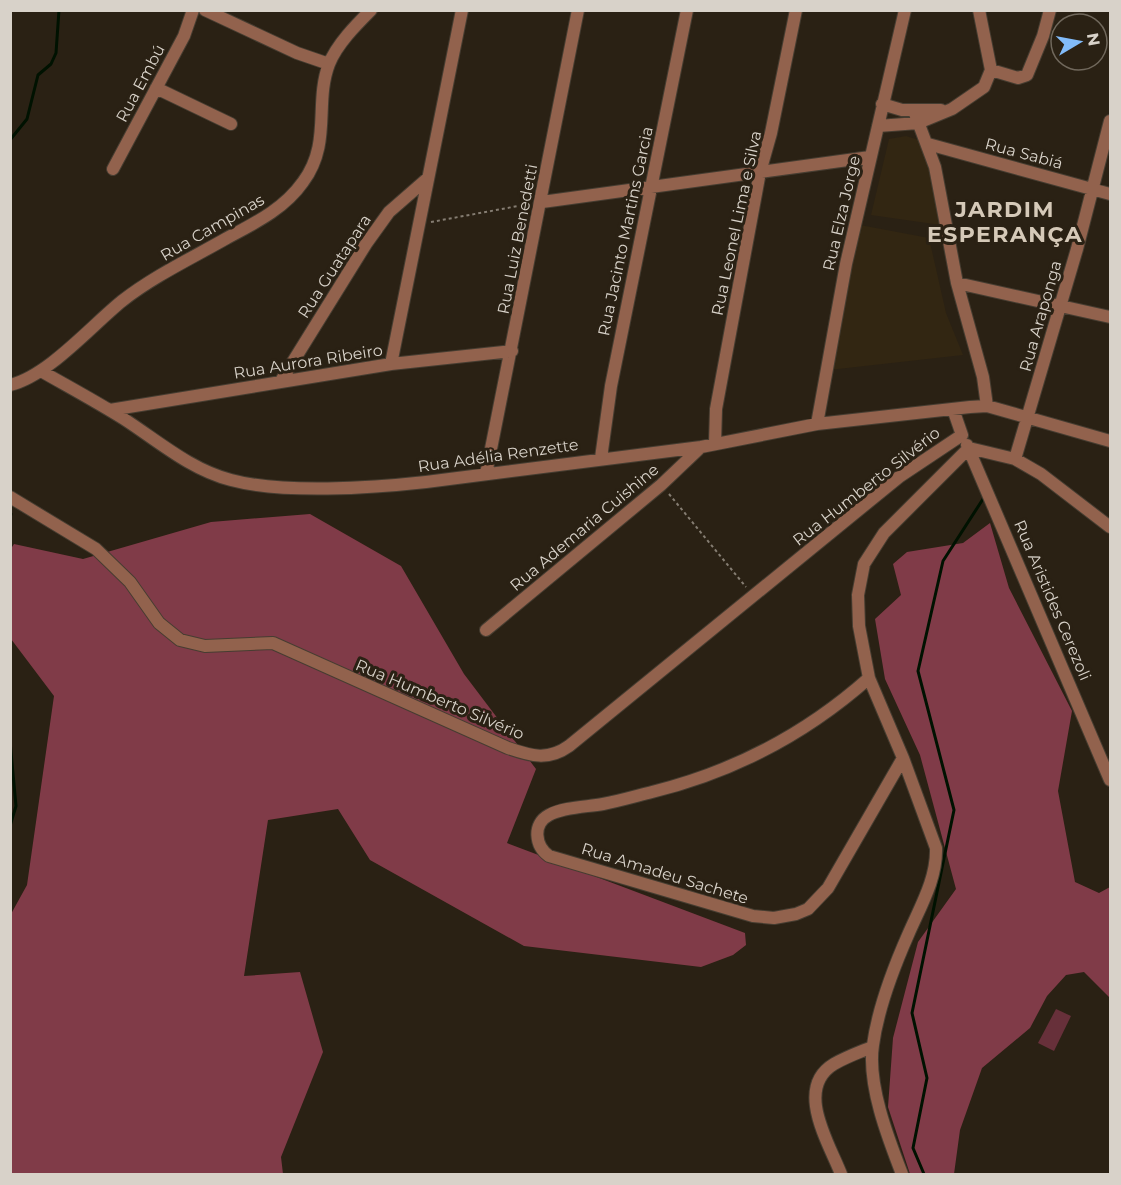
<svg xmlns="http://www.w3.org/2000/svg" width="1121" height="1185" font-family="Montserrat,sans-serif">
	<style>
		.built { fill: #322612 }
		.green { fill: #67303a }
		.forest { fill: #803b48 }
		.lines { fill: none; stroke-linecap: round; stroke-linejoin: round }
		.stream { stroke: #001201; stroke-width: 3 }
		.minor-casing { stroke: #463d31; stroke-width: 14 }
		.path { stroke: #857d72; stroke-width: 2; stroke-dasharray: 3 3; stroke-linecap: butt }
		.minor { stroke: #92624d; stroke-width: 12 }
		.labels { text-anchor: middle; stroke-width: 6; stroke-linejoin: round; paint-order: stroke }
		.street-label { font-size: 16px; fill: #d8d2c9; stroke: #2a2114 }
		.district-label { font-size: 22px; font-weight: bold; letter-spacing: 1.5px; fill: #d5c9b8; stroke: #2a2114 }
	</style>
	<rect width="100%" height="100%" fill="#2a2114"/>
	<path class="built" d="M906,136l13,4 8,9 14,76 -70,-10 18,-76z
		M860,225l69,13 17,75 17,42 -134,15z"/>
	<path class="green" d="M1056,1009l15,7 -17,35 -16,-8z"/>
	<path class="forest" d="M310,514l91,52 63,108 72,95 -29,74 238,90 1,12 -13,10 -32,12 -177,-21 -154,-86 -32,-51 -70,11 -24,156 56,-4 23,80 -42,105 2,17h-272v-260l16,-29 27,-189 -43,-57 -1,-89 4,-6 69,15 128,-37z
		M990,523l19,65 63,123 -14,80 17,91 24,11 11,-6v111l-26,-26 -18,3 -19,21 -17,32 -48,40 -22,62 -6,44h-44l-22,-67 5,-69 25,-96 38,-53 -36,-134 -35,-76 -10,-60 26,-24 -8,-31 14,-12 56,-9z"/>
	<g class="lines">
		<path class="stream" d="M10,140l17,-21 11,-44 13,-11 5,-11 3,-43
			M10,518l1,-4
			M10,741l6,65 -6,20
			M924,1174l-11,-26 14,-70 -15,-65 42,-203 -36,-139 25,-110 40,-62"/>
		<defs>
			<path id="minor" d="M205,10l92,43 32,11
				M991,70l27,8 9,-3 16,-39 7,-26
				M156,88l75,36
				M882,104l20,6h39
				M914,111l21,56 22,116 26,94 4,29
				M878,126l40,-3 34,-14 32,-22 7,-17 -12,-60
				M928,144l182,50
				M113,169l71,-133 9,-26
				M542,202l328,-45
				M957,283l153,34
				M391,364l71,-354
				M41,371c28,16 56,31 83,48 34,22 67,51 107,61 52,14 141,8 195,2l275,-35 116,-23 153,-17 17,-1 123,35
				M281,381l85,-137 23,-32 39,-34
				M10,385c38,-9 81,-59 112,-84 32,-25 70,-43 105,-63 28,-15 57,-29 76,-56 29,-39 11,-79 26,-118 8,-20 27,-39 42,-54
				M110,410l281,-46 121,-13
				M817,424l29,-160 59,-254
				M715,443l1,-34 44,-237 11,-39 25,-123
				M967,445l143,335
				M601,458l10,-72 76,-376
				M1015,459l62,-210 33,-128
				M486,474l92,-464
				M10,497l86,52 34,33 29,41 21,17 25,6 68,-3 235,105c23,8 40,13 61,-2l330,-269 63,-42 -9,-26
				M486,630l175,-145 40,-38
				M869,678c-63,56 -136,94 -217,114 -16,4 -33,9 -49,12 -17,3 -39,3 -54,11 -17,9 -14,31 0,41l204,60 21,2 22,-4 12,-5 20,-21 75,-130
				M841,1174c-12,-31 -47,-86 -7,-110 12,-7 26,-12 38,-17
				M902,1174c-14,-36 -35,-90 -29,-129 5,-37 20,-76 35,-110 12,-28 29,-56 28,-87l-33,-90 -34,-80 -10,-52 -1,-31 6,-31 20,-31 85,-85 46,11 26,15 69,53"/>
		</defs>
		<use href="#minor" class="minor-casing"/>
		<path class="path" d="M431,222l98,-18
			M669,494l77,93"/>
		<use href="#minor" class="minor"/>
	</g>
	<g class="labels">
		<g class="street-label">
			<text transform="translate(140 83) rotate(-62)" y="6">Rua Embú</text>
			<text transform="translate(1024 153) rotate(15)" y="6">Rua Sabiá</text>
			<text transform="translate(841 213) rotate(-77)" y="6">Rua Elza Jorge</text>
			<text transform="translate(736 223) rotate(-78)" y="6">Rua Leonel Lima e Silva</text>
			<text transform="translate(212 227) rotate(-30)" y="6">Rua Campinas</text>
			<text transform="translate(625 231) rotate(-78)" y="6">Rua Jacinto Martins Garcia</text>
			<text transform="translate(517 239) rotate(-79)" y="6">Rua Luiz Benedetti</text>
			<text transform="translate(334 266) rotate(-57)" y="6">Rua Guatapara</text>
			<text transform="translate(1040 316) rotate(-74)" y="6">Rua Araponga</text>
			<text transform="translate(308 361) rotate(-9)" y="6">Rua Aurora Ribeiro</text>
			<text transform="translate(498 455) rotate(-8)" y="6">Rua Adélia Renzette</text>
			<text transform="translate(866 486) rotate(-38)" y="6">Rua Humberto Silvério</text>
			<text transform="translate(584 527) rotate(-40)" y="6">Rua Ademaria Cuishine</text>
			<text transform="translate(1053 600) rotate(67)" y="6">Rua Aristides Cerezoli</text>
			<text transform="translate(440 699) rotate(23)" y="6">Rua Humberto Silvério</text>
			<text transform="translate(665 873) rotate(17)" y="6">Rua Amadeu Sachete</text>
		</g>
		<g class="district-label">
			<text x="1005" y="217">JARDIM<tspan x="1005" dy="25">ESPERANÇA</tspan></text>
		</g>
	</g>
	<rect width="1121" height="1185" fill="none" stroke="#d8d2c9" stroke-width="24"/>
	<g transform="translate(1079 42) rotate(80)"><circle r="28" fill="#2a2114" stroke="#70685c" stroke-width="1.5"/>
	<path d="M0-4.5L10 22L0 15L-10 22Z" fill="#82bcfa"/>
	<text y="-9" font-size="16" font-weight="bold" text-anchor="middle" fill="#d8d2c9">N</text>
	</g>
</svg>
